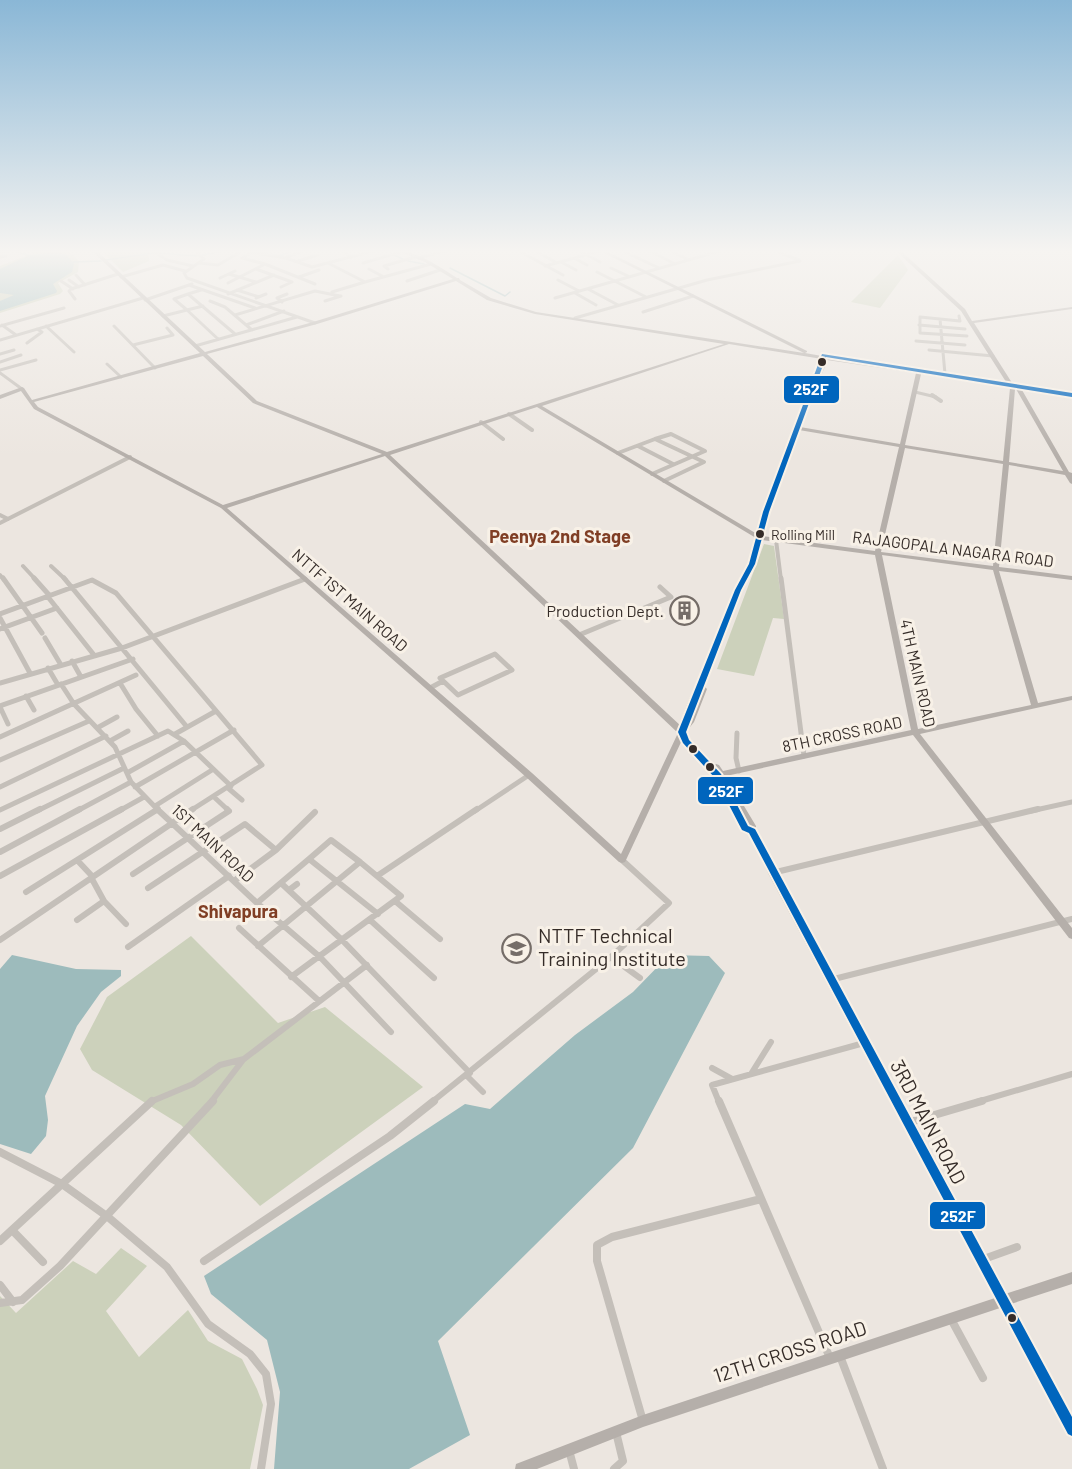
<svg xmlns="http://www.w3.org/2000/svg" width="1072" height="1469" font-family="Barlow,sans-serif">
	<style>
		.green { fill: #ccd1bb }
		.water { fill: #9dbbbc }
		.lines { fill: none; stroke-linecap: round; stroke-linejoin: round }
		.stream { stroke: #9dbbbc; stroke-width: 1.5 }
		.street-far4 { stroke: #c4bfb9; stroke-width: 3 }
		.street-far3 { stroke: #c4bfb9; stroke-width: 4 }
		.street-far2 { stroke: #c4bfb9; stroke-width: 5 }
		.street-far1 { stroke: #c4bfb9; stroke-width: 6 }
		.street { stroke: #c4bfb9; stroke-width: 8 }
		.secondary { fill: #b5afaa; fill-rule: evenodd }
		.bus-1-casing { stroke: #f8f1e7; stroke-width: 4 }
		.bus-1 { fill: #0065bd; fill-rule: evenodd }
		.bus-dot { fill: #352c28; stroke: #f8f1e7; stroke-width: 2 }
		.labels { text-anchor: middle; stroke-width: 6; stroke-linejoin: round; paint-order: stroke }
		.bus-label { font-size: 14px; fill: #352c28; stroke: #f8f1e7; text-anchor: start }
		.street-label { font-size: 16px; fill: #352c28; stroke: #f8f1e7 }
		.poi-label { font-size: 16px; fill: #352c28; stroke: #f8f1e7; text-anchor: end }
		.neighbourhood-label { font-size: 18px; font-weight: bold; fill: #803e24; stroke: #f8f1e7 }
		.near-poi-label { font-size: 20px; fill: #352c28; stroke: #f8f1e7; text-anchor: start }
		.near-street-label { font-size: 20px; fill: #352c28; stroke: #f8f1e7 }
		.line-badge { stroke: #f8f1e7; stroke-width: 2 }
		.badge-label { font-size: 16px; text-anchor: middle; font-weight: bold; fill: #fff }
	</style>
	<rect width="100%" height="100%" fill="#ece6e0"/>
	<path class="green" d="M31,251h37l11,10 -1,11 -20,11 5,8 -3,3 -60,19v-47l33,-13z
		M108,251h40l1,10 -26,11 -19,-19z
		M898,255l10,15 -28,38 -29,-6z
		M764,544l10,2 10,73 -11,-1 -19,58 -37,-7z
		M191,936l87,87 47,-16 98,80 -163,119 -79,-81 -89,-55 -12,-21 27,-52z
		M121,1248l26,18 -41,45 33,46 49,-47 20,31 34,18 15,30 6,16 -13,64h-250v-173l16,17 57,-52 23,13z"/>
	<path class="water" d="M57,252l10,3 7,9 -2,8 -19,12 4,7 -1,2 -56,18v-10l14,-6 -14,-2v-24l30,-14z
		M12,955l64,14 45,1v6l-20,16 -24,34 -32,70 3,24 -2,16 -15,18 -31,-10v-175z
		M669,955l40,1 16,17 -92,175 -195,193 32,94 -61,34h-135l6,-77 -13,-52 -56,-46 -7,-18 261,-172 25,5 85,-74 58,-43z"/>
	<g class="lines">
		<path class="stream" d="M14,251l17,5
			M258,251l10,2
			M319,251h20
			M158,253l39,3
			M271,254l8,2 13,-5
			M202,255l23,-4
			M394,255l9,4
			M106,260l47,-7
			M408,261l16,3
			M73,262l28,-1
			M450,268l55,28 5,-4"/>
		<path class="street-far4" d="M195,251l9,8 -20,14 3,5 128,45
			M343,251l8,6
			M519,251l44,24
			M536,251l21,12
			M580,251l20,11
			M623,251l36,17
			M650,251l25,13
			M671,251l18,9
			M0,252l7,-1
			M155,252l12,8 26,6
			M252,252l-10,6 23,6
			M778,252l21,8
			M254,253l32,5 26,9 61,-16
			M0,257l6,-1
			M287,257l17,-6
			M418,258l27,-7
			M574,258l13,7
			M298,261l19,-6
			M561,262l15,8
			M199,263l19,2 24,-14
			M328,263l37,19 66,-18
			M363,263l38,-11
			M545,266l55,-15
			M611,268l17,8
			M256,269l36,13
			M369,269l13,7
			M388,269l-4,-3 31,-9
			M597,272l49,25
			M229,274l27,8
			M76,275l9,10
			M121,277l42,-12 22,6
			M299,277l20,-7
			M220,278l15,-7
			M69,280l10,7
			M558,280l21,11
			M61,281l12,8
			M407,281l33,-11
			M228,283l37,-19 50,20
			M189,285l66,23
			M281,287l11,-5
			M588,289l30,16
			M201,290l-13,4 47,40
			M237,290l22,7
			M332,292l33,-10
			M575,293l21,12
			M188,294l-14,5 13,11 16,-4
			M228,294l46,-19
			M256,298l10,-4
			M555,298l165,-47
			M75,299l-6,-8 2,-2 47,-15
			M145,300l47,-16
			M210,301l15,6 27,23
			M325,301l16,-5
			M282,302l-5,-4 10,-4
			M643,312l50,-16
			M235,315l80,-24 25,5
			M163,316l24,-6 31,29
			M959,316l1,5 -40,-4v16l47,3
			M575,318l132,-38 93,-19
			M940,319l5,55
			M2,325l14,10
			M246,325l38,-14
			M919,325l46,4
			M0,326l64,-18
			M46,326l28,26
			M114,326l41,42
			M0,340l143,-42
			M916,341l49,4
			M27,343l15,-11 -5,-3
			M133,345l40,-10 -6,-7
			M195,346l102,-29
			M929,350l64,6
			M0,354l14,-4
			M0,362l21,-7
			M107,364l14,13
			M0,370l36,-10
			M0,373l22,16
			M915,392l21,5"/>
		<path class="street-far3" d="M932,395l9,6
			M509,414l23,16
			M481,422l22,17
			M638,446l35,18
			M618,453l37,-14 49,23 -40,19
			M652,474l53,-23 -34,-17 -16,5
			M0,515l8,4
			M0,523l130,-66
			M776,540l5,40
			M23,566l13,14
			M51,566l15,14
			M0,575l4,5
			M303,580l2,-1"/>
		<path class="street-far2" d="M3,578l39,55
			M34,578l16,18
			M64,578l123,149
			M781,578l23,178
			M48,597l46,58
			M0,614l92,-34 24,13 146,172 -72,46
			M0,618l30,55
			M0,629l57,-21
			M579,635l92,-38 -11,-10
			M45,638l16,27
			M495,654l17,16 -54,25 -18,-17z
			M72,661l9,16
			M48,668l10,17
			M0,683l122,-35 183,-69
			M120,683l16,26 22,27
			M61,684l13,20 41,43 16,35 28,29
			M430,688l13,-7
			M26,696l8,14
			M0,706l133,-47
			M0,707l8,17
			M97,728l20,-11
			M737,733l-1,25 3,13
			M175,734l41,-23
			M0,737l136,-62
			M110,741l18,-10
			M0,760l89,-39
			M127,773l57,-32
			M0,787l106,-51
			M135,787l99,-57
			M228,788l14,12
			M214,797l15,14
			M155,806l57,-36
			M0,810l168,-79 16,10 47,45
			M37,811l87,-43
			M77,811l54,-29
			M119,811l25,-14
			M155,811l3,-2
			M475,811l54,-36
			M1031,811l41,-9"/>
		<path class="street-far1" d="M157,809l100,94 63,54 71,75
			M0,829l40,-20
			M276,850l39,-38
			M0,852l80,-43
			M309,859l22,-19 29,22
			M772,873l266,-64
			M133,874l96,-63 -2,-2
			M0,876l122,-67
			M92,876l-15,-16 81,-51
			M377,876l100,-67
			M92,879l12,22 22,23
			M282,884l60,56 128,133
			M148,888l97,-64 31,26 -42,31
			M289,890l8,-6
			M26,892l51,-32
			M395,901l45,38
			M257,903l52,-44 69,55
			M77,920l27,-19
			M370,920l64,58
			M239,928l79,72
			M0,940l193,-131
			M258,946l102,-84 41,34 -110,81
			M128,947l101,-71
			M611,957l29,21
			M830,980l242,-61
			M712,1068l20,11
			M751,1074l20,-32
			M467,1076l16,16
			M150,1102l43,-18 27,-19 24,-6 123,-94
			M211,1102l32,-42
			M432,1102l179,-145 58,-54 -47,-43
			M719,1102l-7,-17 152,-42
			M977,1102l95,-28"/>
		<path class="street" d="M719,1101l111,257
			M907,1123l75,-22
			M0,1152l62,32 46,33 59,50 41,57 42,30 16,20 5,30 -10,65
			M12,1230l31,32
			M0,1241l152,-140
			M981,1260l36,-13
			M204,1261l186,-125 44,-35
			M0,1285l13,17
			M0,1303l22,-3 38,-34 153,-165
			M951,1319l32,59
			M840,1356l43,113
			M643,1421l-46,-160v-16l15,-8 149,-38
			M569,1450l5,19
			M614,1469l9,-8 -7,-29"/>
		<path class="secondary" d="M92,251h5l108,101 108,-30 140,-43 -28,-17 -27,-11c20,0 43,17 59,27h2l1,2 31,18 45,14 268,41 -204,-102h6l201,100v1l-2,1 17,3 2,-2h2l1,3 181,28 -47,-74 -65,-60h5l64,58 7,12 100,-14v2l-98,14 40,63 3,-1 3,1 52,8v4l-50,-8 47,82 3,1v11l-2,-1 -5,-8 -56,-10 -10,102 73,9v4l-73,-9 39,132 34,-7v4l-152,34 152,194v11l-3,-1 -156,-203 -187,41 30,50v5l20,41 229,422 67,-22v12l-61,20 61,113v19l-4,-2 -68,-126 -357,119 -106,42h-22l1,-5 127,-49 352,-117 -226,-423 -20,-42 -7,-3 -27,-52 -33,-38 -56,120 -1,2 -3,1 -3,-1 -93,-85 -305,-269 -187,-99 -13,-18 -21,8v-4l22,-8 2,1 8,12 168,-47zM456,281l31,19 48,14 189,30 -337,108 -130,-51 -50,-47 110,-30zM729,344l93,15 1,3 -23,48 -34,96 -6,10 2,1 -5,17 -215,-128zM203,356l50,47 129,51 -159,51 -185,-98 -4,-5zM827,360l89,13 -16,71 -100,-17 6,-17 21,-48zM921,374l89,14 -7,73 -98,-16zM1015,389h1l47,82 -54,-9zM537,407l219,131 -7,26 -14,26 -37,96c-9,10 -12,22 -17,35l3,4 -2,2 -292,-272zM799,430l100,17 -24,104 -113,-15 7,-24 3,-6zM905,448l98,16 -10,102 -112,-14zM385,456l293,277 -57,121 -89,-81 -305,-265zM762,540l113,15 36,175 -188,41 -4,-6 -3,-1 -3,2 -24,-26 -3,-8 8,-10 13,-33 -2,-2 36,-97 14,-26zM882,555l111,15 38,135 -113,24z"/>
		<defs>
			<path id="bus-1" d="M822,354l250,39v4l-246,-40 -57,155 -14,52 -14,26 -55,142 3,8 32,34 27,52 7,3 317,588v19l-4,-2 -319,-601 -7,-3 -27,-52 -32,-35 -5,-11 57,-142 14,-26 14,-52z"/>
		</defs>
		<use href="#bus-1" class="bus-1-casing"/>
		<use href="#bus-1" class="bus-1"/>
	</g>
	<linearGradient id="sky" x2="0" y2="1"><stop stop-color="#8ab7d6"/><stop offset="0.55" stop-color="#f6f4f1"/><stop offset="1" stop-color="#f6f4f1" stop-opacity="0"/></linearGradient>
	<rect width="1072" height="457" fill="url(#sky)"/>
	<defs>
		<symbol id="building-ring" viewBox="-11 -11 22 22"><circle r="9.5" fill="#f8f1e7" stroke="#756d68" stroke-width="1.5"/><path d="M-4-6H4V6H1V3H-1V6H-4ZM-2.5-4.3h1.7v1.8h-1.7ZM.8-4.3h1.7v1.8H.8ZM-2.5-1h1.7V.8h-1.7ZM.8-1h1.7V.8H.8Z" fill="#756d68"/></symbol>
		<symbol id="university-ring" viewBox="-11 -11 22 22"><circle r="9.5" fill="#f8f1e7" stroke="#756d68" stroke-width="1.5"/><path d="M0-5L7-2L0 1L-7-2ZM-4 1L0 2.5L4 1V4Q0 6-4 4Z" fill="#756d68"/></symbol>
	</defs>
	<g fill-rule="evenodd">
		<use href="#building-ring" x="668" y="594" width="33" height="33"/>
		<use href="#university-ring" x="500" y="932" width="33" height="33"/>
	</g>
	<g class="bus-dot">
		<circle cx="822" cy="362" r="5"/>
		<circle cx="760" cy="534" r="5"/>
		<circle cx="693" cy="749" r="5"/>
		<circle cx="710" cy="767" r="5"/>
		<circle cx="1012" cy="1318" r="5"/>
	</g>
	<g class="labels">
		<g class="bus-label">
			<text x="771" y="540">Rolling Mill</text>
		</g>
		<g class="street-label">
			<text transform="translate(953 549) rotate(7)" y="6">RAJAGOPALA NAGARA ROAD</text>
			<text transform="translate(350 600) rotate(41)" y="6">NTTF 1ST MAIN ROAD</text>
			<text transform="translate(918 673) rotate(77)" y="6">4TH MAIN ROAD</text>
			<text transform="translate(842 734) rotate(-12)" y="6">8TH CROSS ROAD</text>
			<text transform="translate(213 843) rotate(43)" y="6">1ST MAIN ROAD</text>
		</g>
		<g class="poi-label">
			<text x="664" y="617">Production Dept.</text>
		</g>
		<g class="neighbourhood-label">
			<text x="560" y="543">Peenya 2nd Stage</text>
			<text x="238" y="918">Shivapura</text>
		</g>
		<g class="near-poi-label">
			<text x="538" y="943">NTTF Technical<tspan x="538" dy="23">Training Institute</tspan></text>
		</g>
		<g class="near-street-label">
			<text transform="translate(928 1122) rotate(62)" y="7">3RD MAIN ROAD</text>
			<text transform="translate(790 1352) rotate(-18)" y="7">12TH CROSS ROAD</text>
		</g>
	</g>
	<g class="line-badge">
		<rect x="783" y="375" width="57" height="29" rx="6" fill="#0065bd"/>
		<rect x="697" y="776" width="57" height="29" rx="6" fill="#0065bd"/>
		<rect x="929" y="1201" width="57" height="29" rx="6" fill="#0065bd"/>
	</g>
	<g class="badge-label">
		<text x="811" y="395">252F</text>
		<text x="726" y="797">252F</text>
		<text x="958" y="1222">252F</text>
	</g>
</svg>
